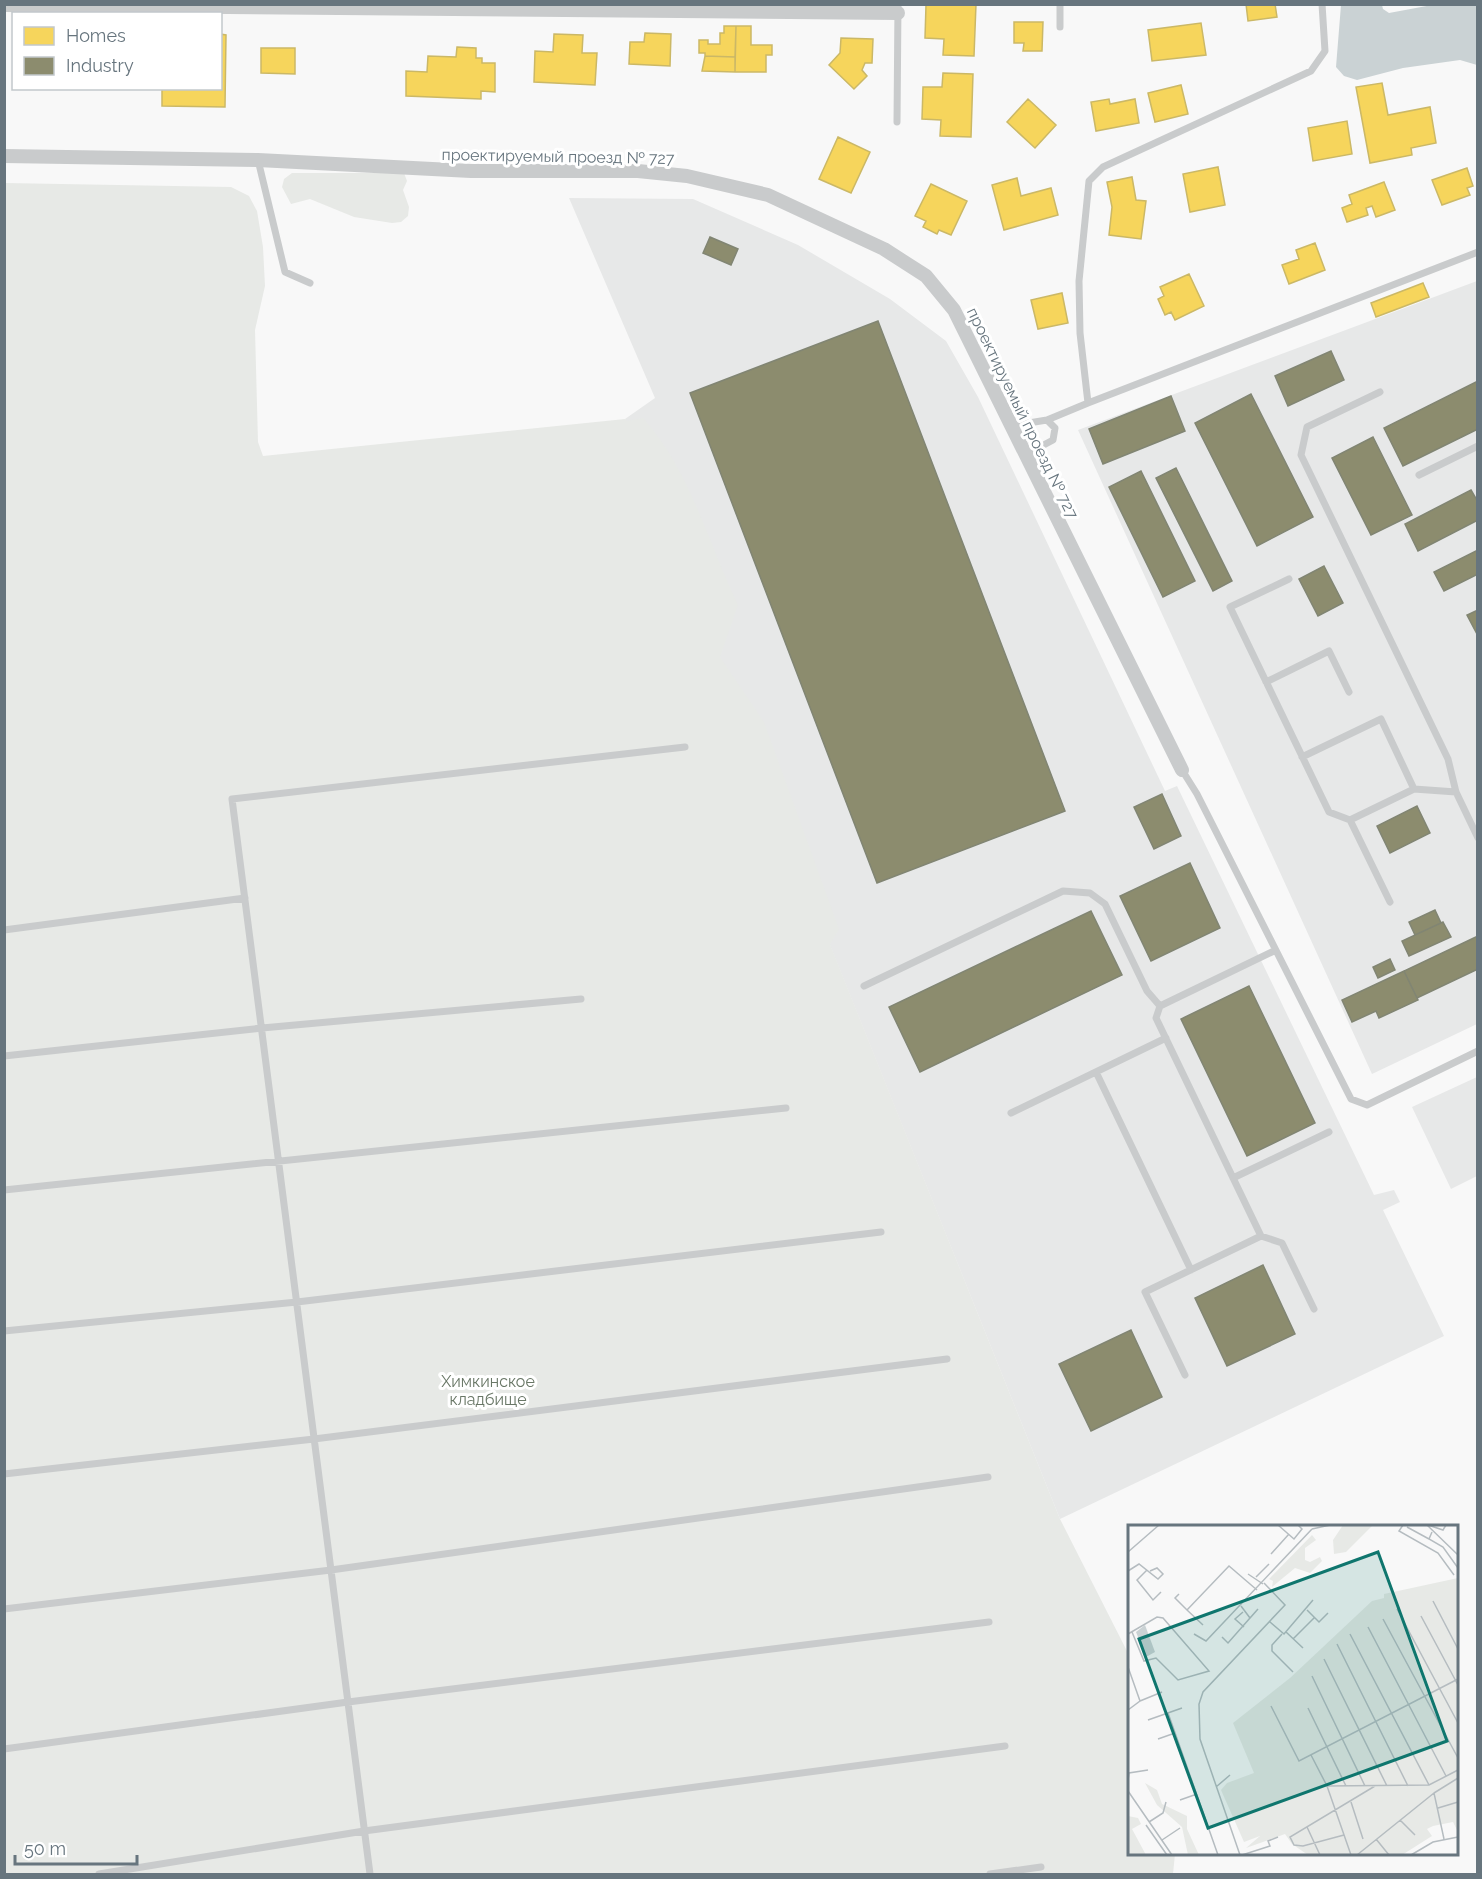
<svg xmlns="http://www.w3.org/2000/svg" width="1482" height="1879" font-family="Raleway,sans-serif">
	<style>
		.built { fill: #e7e8e8 }
		.green { fill: #e7e9e6 }
		.water { fill: #cad2d4 }
		.homes { fill: #f6d55c; stroke: #cbb866; stroke-width: 1.5 }
		.industry { fill: #8c8c6e; stroke: #818573; stroke-width: 1.5 }
		.lines { fill: none; stroke-linecap: round; stroke-linejoin: round }
		.service { stroke: #c9cbcc; stroke-width: 7 }
		.minor { stroke: #c9cbcc; stroke-width: 14 }
		.labels { text-anchor: middle; stroke-width: 6; stroke-linejoin: round; paint-order: stroke }
		.street-label { font-size: 16px; fill: #67757e; stroke: #fff }
		.park-label { font-size: 16px; fill: #697766; stroke: #fff }
		.inset-road { fill: none; stroke: #b5bcc0; stroke-width: 1.5 }
		.view { fill: #0f766e; fill-opacity: 0.15; stroke: #0f766e; stroke-width: 3 }
		.inset-edge { fill: none; stroke: #67757e; stroke-width: 3 }
	</style>
	<rect width="100%" height="100%" fill="#f8f8f8"/>
	<path class="built" d="M569,198l124,1 105,46 92,54 56,42 32,56 187,394 12,-5 197,409 20,-5 6,12 -17,8 61,126 -384,183 -297,-741 -138,-359 30,-21z
		M1477,281v743l-105,50 -294,-644z
		M1477,1077v99l-26,13 -39,-82z"/>
	<path class="green" d="M292,173h112l3,8 -4,9 6,17 -1,9 -7,6 -9,1 -38,-6 -44,-18 -19,5 -9,-17 2,-8z
		M5,183l226,4 18,9 8,15 6,36 2,39 -10,44 3,112 5,14 362,-37 2,2 16,-3c47,52 65,125 95,187l-18,52 44,65 75,207 -9,15 230,575 69,136 1,199h45l-2,20h-1168z"/>
	<path class="water" d="M1341,5h41l1,4 6,4 43,-8h45v60l-17,-5 -57,8 -46,12 -13,-4 -8,-9z"/>
	<path class="homes" d="M945,4h31l-2,52 -31,-1 1,-16 -19,-1 1,-33z
		M1246,4h29l2,13 -29,4z
		M1014,22h29l-1,29h-19l1,-8h-10z
		M1201,23l5,32 -54,6 -4,-31z
		M724,26h12l-1,31 -30,-1v-3h-6v-13h9v4h12v-11h4z
		M736,26h15v19h21v10h-6v17h-31z
		M645,33l26,1 -1,32 -41,-2 1,-22h14z
		M220,34l6,1 -1,72 -63,-1v-18h58z
		M554,34l29,1 -1,18h15l-2,32 -61,-3 1,-31 18,1z
		M841,38l32,1 -1,24h-7l-3,7 5,6 -13,13 -25,-24 11,-12z
		M457,47l19,1v10h6v5h13v29l-14,-1v8l-75,-3v-25l21,1 1,-16 28,1z
		M261,48h34v26l-34,-1z
		M705,56l30,1v15l-33,-1z
		M943,73l30,1 -2,63 -31,-1 1,-16 -19,-1 1,-32h19z
		M1382,83l6,32 42,-8 6,36 -25,5 1,7 -42,8 -14,-76z
		M1181,85l7,29 -33,8 -7,-29z
		M1028,99l28,26 -21,23 -28,-26z
		M1109,99l1,5 25,-5 4,24 -43,8 -5,-29z
		M1347,121l5,33 -39,7 -5,-33z
		M838,137l32,15 -19,41 -32,-14z
		M1218,167l7,38 -35,7 -7,-38z
		M1467,168l6,18 -6,2 3,7 -28,10 -10,-25z
		M1132,177l4,23 10,1 -5,38 -32,-4 3,-28 -5,-25z
		M1017,178l4,18 30,-8 7,27 -54,15 -12,-45z
		M1384,182l11,28 -19,7 -4,-11 -6,2 2,7 -21,7 -5,-14 10,-4 -3,-9z
		M931,184l36,17 -16,34 -12,-5 -2,4 -14,-7 3,-6 -11,-5z
		M1315,243l10,27 -36,14 -7,-19 17,-6 -3,-9z
		M1189,274l15,32 -29,14 -4,-8 -6,3 -7,-16 6,-3 -4,-9z
		M1423,283l6,14 -53,20 -5,-14z
		M1062,293l6,30 -30,6 -7,-29z"/>
	<path class="industry" d="M710,237l28,12 -7,16 -28,-12z
		M878,321l187,490 -188,72 -187,-490z
		M1331,351l13,29 -56,26 -13,-30z
		M1478,381v48l-75,37 -19,-38z
		M1251,394l62,123 -56,29 -62,-123z
		M1171,396l14,35 -82,33 -14,-35z
		M1373,437l39,78 -41,20 -39,-77z
		M1176,468l56,113 -19,10 -57,-113z
		M1141,471l54,110 -32,16 -54,-110z
		M1471,490l7,12v18l-60,31 -13,-27z
		M1478,550v24l-34,17 -10,-19z
		M1324,566l19,37 -25,13 -19,-37z
		M1478,610v26l-11,-21z
		M1162,794l19,42 -27,13 -20,-42z
		M1417,806l13,27 -40,20 -13,-27z
		M1190,863l30,65 -69,33 -31,-65z
		M1435,910l6,13 -26,12 -6,-13z
		M1091,911l31,64 -202,97 -31,-65z
		M1443,922l8,15 -42,19 -7,-15z
		M1478,936v33l-61,29 -13,-27z
		M1390,959l5,11 -17,8 -5,-11z
		M1404,971l14,29 -39,18 -3,-7 -24,11 -10,-22z
		M1249,986l66,137 -68,33 -66,-137z
		M1263,1265l32,69 -68,32 -32,-68z
		M1131,1330l31,67 -71,34 -32,-67z"/>
	<g class="lines">
		<path class="service" d="M1060,4v23
			M1322,4l3,47 -14,20 -208,96 -14,14 -10,100 1,52 8,70 390,-151
			M897,122l1,-118
			M258,160l27,112 25,11
			M1380,392l-73,35 -6,28 147,304 8,33 22,46
			M1047,420l41,-17
			M1010,426l37,-6 8,8 -2,12 -28,15
			M1419,475l59,-29
			M1289,579l-59,28 99,205 21,8
			M1266,682l63,-31 20,41
			M1302,757l79,-38 33,70
			M1182,770l15,24 154,305 16,6 111,-54
			M1390,902l-40,-82 64,-31 42,3
			M4,930l241,-32
			M1274,951l-114,55 -4,12 105,218 21,7 32,66
			M864,986l199,-95 27,2 15,11 42,87 13,15
			M4,1056l258,-28 319,-29
			M1096,1072l95,198
			M1011,1113l155,-75
			M1233,1178l96,-46
			M4,1190l782,-82
			M4,1331l293,-29 584,-70
			M1185,1375l-40,-83 116,-56
			M4,1474l310,-35 633,-80
			M4,1609l327,-39 657,-93
			M4,1749l344,-47 641,-80
			M99,1874l265,-43 641,-85
			M370,1874l-138,-1075 453,-52
			M990,1874l51,-7"/>
		<path class="minor" d="M4,5l894,8
			M4,156l254,4 213,11h167l49,5 81,19 116,54 42,27 28,34 228,460"/>
	</g>
	<g class="labels">
		<g class="street-label">
			<text transform="translate(558 156) rotate(1)" y="6">проектируемый проезд № 727</text>
			<text transform="translate(1023 413) rotate(64)" y="6">проектируемый проезд № 727</text>
		</g>
		<g class="park-label">
			<text x="488" y="1387">Химкинское<tspan x="488" dy="18">кладбище</tspan></text>
		</g>
	</g>
	<g transform="translate(1128 1525)">
		<rect width="330" height="330" fill="#f8f8f8"/>
		<path d="M215,0h30l-27,27 -12,2 -1,-14zM184,10l4,5 -11,8v12l5,2 10,-5 2,4 -12,12 -15,-5 -23,19 1,-6 -4,-2zM330,53v254l-5,-10 -20,4 -6,3 5,7 -30,19h-94l-16,-11 -7,-10 -39,14 14,-12 -16,6 -23,-52 6,-7 27,-10 -21,-50 57,-45 82,-77 12,-3v-4zM17,258l12,7 5,14 25,12v13l12,26h-11l-6,-28 -25,-22zM0,291l10,2 3,6 -9,5 14,26h-18z" fill="#e7e9e6"/>
		<path d="M17,100l10,27 -9,5 -10,-25z" fill="#cad2d4"/>
		<path class="inset-road" d="M150,0l16,14 8,-10 -4,-4M275,0l-4,6 39,22 16,22M299,0l31,30M300,0l15,5 3,-5M279,2l22,12M184,4l18,-4M304,7l-3,7 14,8 15,21M0,27l31,-27M143,29l18,-20M19,45l-10,10 16,20 8,-8M0,46l11,-7 19,15 5,-5 -6,-6 -7,3M120,49l15,10M128,52l13,-13M51,69l-4,4 12,12 42,-44 28,24M305,76l25,48M113,81l9,12 8,-9M269,84l61,114M59,85l16,15M179,85l12,12 9,-9M115,87l-8,7 9,8M293,91l37,69M255,94l75,139M142,97l14,12 29,-34M240,102l78,149M158,107l17,16M0,109l29,-17 6,1 46,53 -31,9 -22,-22 -12,3 -12,-29M66,109l12,7 106,-112M154,109l-10,11v6l21,21M222,109l79,151M94,112l6,6 22,-25M165,114l21,-21M209,119l71,142M196,134l63,127M0,142l12,34 -12,9M184,151l53,110M12,176l22,-9M143,181l28,55 159,-82M180,183l38,78M40,188l50,142M20,195l34,-12M30,214l17,-6M183,230l16,31 24,69M0,255l1,-7 19,-3M199,261l102,-1 29,-15M88,262l14,-12M0,266l44,64M306,268l24,-15M52,275l17,-6M223,277l12,37M310,283l20,-6M272,295l15,15M21,297l14,-9 3,-11M18,300l21,30M179,302l13,28M216,310l-41,11 -9,-1 -4,-8 85,-51M248,314l13,16M34,315l18,-12M112,330l-40,-116 -1,-35 4,-12 82,-87 -21,-22M114,330l28,-9 -2,-5 10,-4M229,330l77,-62 10,46M283,330l22,-13 25,-5"/>
		<path class="view" d="M250,27l69,189 -239,87 -69,-189z"/>
		<rect width="330" height="330" class="inset-edge"/>
	</g>
	<rect width="1482" height="1879" fill="none" stroke="#67757e" stroke-width="12"/>
	<rect x="12" y="12" width="210" height="78" fill="#ffffff" stroke="#c2c8cb" stroke-width="1.5"/>
	<rect x="24" y="27" width="30" height="18" fill="#f6d55c" stroke="#c2c8cb" stroke-width="1.5"/>
	<text x="66" y="42" font-size="18" fill="#67757e">Homes</text>
	<rect x="24" y="57" width="30" height="18" fill="#8c8c6e" stroke="#c2c8cb" stroke-width="1.5"/>
	<text x="66" y="72" font-size="18" fill="#67757e">Industry</text>
	<path d="M15 1855v9h122v-9" fill="none" stroke="#67757e" stroke-width="3"/>
	<text x="24" y="1855" font-size="18" fill="#67757e" stroke="#ffffff" stroke-width="4.5" paint-order="stroke">50 m</text>
</svg>
